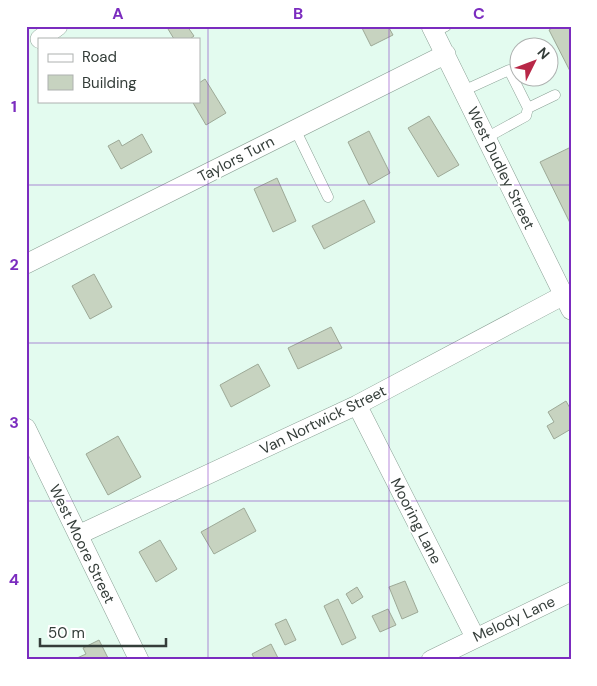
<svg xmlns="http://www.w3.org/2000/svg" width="597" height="686" font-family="'DM Sans',sans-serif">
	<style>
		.building { fill: #c7d3c0; stroke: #9da997 }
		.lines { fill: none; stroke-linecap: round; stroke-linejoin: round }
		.lane-casing { stroke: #8aa095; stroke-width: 11 }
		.street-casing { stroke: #8aa095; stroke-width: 20 }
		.lane { stroke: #fff; stroke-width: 10 }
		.street { stroke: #fff; stroke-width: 19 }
		.grid { fill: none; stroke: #7b2cbf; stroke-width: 1; stroke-opacity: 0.55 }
		.labels { text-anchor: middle; stroke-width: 4; stroke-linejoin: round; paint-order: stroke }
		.street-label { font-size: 15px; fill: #343d39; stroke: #fff }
		.neatline { fill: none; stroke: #7b2cbf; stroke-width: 2 }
		.grid-label { font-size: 16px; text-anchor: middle; font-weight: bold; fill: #7b2cbf }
	</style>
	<rect width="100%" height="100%" fill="#e3fbef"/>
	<path class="building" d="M172,26h15l7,10 -4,3h-16l-6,-10z
		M361,26h27l5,9 -22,11z
		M556,26h15v47l-22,-43z
		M205,79l21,34 -20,12 -14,-24h7v-18z
		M429,116l30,49 -21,12 -30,-49z
		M369,131l21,42 -21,12 -21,-43z
		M142,134l10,18 -31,17 -13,-23 11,-6 3,6z
		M571,147v78l-31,-63z
		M277,178l19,43 -23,11 -19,-43z
		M364,200l11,22 -51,27 -12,-23z
		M94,274l18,33 -22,12 -18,-33z
		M331,327l11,21 -44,21 -10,-21z
		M258,364l12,22 -39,21 -11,-22z
		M566,401l5,9v19l-17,10 -7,-13 7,-4 -6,-10z
		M118,436l23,41 -33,18 -22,-41z
		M244,508l12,23 -42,23 -13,-22z
		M160,540l17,29 -21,13 -17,-30z
		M405,581l13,31 -16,7 -13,-32z
		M357,587l6,10 -11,7 -6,-10z
		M338,599l18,39 -14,7 -18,-39z
		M388,609l8,16 -16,7 -8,-16z
		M286,619l10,21 -11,5 -10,-21z
		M99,640l10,20h-31l-1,-2 9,-4 -3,-6z
		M271,644l8,16h-24l-3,-6z"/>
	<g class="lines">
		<defs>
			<path id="lane" d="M434,32l12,-6
				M463,91l46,-21 19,38 27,-13
				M295,129l33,68
				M486,138l40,-22 2,-8"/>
			<path id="street" d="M431,26l140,284
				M40,39l18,-13
				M26,264l420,-210
				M357,405l118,232
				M26,428l113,232
				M78,535l279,-130 207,-110
				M431,660l140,-68"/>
		</defs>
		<use href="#lane" class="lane-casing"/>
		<use href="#street" class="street-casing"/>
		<use href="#lane" class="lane"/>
		<use href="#street" class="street"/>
	</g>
	<path class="grid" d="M208,26v634M389,26v634M26,185h545M26,343h545M26,501h545"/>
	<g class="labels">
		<g class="street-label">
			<text transform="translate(236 159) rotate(-27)" y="5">Taylors Turn</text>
			<text transform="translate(501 168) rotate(64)" y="5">West Dudley Street</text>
			<text transform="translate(323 420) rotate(-26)" y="5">Van Nortwick Street</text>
			<text transform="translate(416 521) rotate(63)" y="5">Mooring Lane</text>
			<text transform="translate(82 544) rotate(64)" y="5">West Moore Street</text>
			<text transform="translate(514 619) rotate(-25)" y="5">Melody Lane</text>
		</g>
	</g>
	<rect width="597" height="686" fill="none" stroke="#ffffff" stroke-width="55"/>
	<rect x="38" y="38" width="162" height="65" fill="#ffffff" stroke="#aeb1b0"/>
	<rect x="48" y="54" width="25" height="8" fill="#ffffff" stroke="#aeb1b0"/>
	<text x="82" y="62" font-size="15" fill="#343d39">Road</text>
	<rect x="48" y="75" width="25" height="15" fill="#c7d3c0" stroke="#aeb1b0"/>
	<text x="82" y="88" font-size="15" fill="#343d39">Building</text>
	<g transform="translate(534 62) rotate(48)"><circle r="24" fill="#ffffff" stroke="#aeb1b0"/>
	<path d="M0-4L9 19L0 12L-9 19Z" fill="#b82747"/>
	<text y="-8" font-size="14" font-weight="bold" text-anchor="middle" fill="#343d39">N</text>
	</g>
	<path d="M40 638v8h126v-8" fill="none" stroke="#343d39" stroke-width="2.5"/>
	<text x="48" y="638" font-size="15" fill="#343d39" stroke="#ffffff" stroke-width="4" paint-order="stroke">50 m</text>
	<rect x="28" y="28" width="542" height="630" class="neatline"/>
	<g class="grid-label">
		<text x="118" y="19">A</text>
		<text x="298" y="19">B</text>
		<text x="479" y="19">C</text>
		<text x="14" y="112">1</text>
		<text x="14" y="270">2</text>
		<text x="14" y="428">3</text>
		<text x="14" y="585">4</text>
	</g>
</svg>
